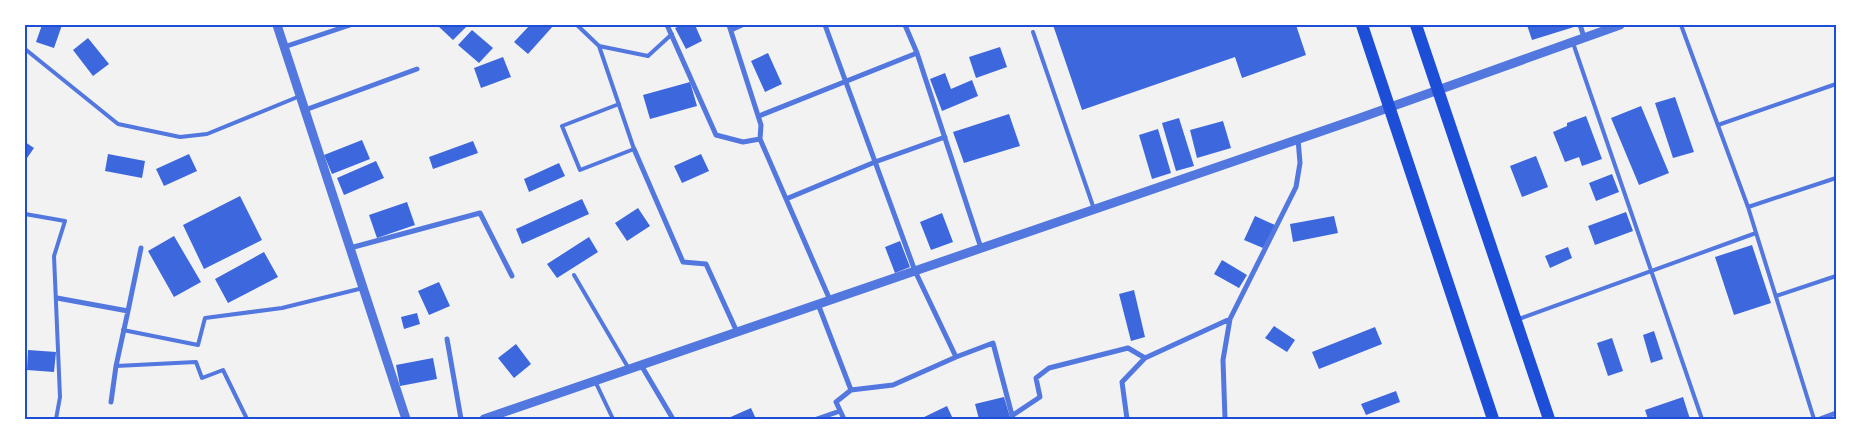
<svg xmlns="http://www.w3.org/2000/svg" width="1861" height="444" font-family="Cabin,sans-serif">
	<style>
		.building { fill: #3d67dc }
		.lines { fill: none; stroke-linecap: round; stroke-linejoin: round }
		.service { stroke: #5277de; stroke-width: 4 }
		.minor { stroke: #5277de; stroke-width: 5 }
		.tertiary { stroke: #5277de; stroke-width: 9 }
		.primary { stroke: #1d4ed8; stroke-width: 12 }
		.neatline { fill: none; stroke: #1d4ed8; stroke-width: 2 }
	</style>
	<rect width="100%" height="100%" fill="#f2f2f2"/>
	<path class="building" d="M42,25h20l-8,23 -18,-6z
		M437,25h31l-15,15z
		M530,25h24l-26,29 -14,-12z
		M682,25h13l7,16 -16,8 -11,-21z
		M1053,25h243l10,30 -64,23 -7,-21 -153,53z
		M1527,25h46l1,2 -42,13z
		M472,30l21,18 -14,15 -21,-18z
		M88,38l21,26 -16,12 -20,-26z
		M1000,47l7,20 -31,11 -7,-21z
		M768,53l14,31 -17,8 -14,-31z
		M503,57l8,20 -30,11 -7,-20z
		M945,73l6,16 21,-9 6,16 -36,15 -12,-32z
		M690,82l7,24 -47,13 -7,-24z
		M1675,97l19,55 -21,6 -18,-55z
		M1641,106l28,67 -30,12 -28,-67z
		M1009,114l11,32 -56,17 -11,-31z
		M1586,116l16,43 -20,7 -3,-9 -14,5 -12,-30 14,-6v-3z
		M1179,118l15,48 -18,5 -14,-48z
		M1223,121l8,27 -34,10 -7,-28z
		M1158,129l13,44 -19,6 -13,-44z
		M362,140l8,19 -38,15 -8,-19z
		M473,141l5,12 -45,16 -4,-12z
		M25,142l9,6 -9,13z
		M108,154l37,7 -3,17 -37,-7z
		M189,154l8,17 -33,15 -8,-17z
		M701,154l8,17 -27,12 -8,-17z
		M1536,156l12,31 -26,10 -12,-31z
		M376,161l8,17 -40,17 -7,-17z
		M559,163l6,13 -36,16 -5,-13z
		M1612,174l7,18 -23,9 -7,-18z
		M240,196l22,44 -58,29 -21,-44z
		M582,199l7,15 -67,30 -6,-15z
		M407,202l8,23 -38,13 -8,-23z
		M638,208l12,18 -23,15 -12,-18z
		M1626,212l7,19 -38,14 -7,-19z
		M942,213l11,29 -22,8 -11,-28z
		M1255,216l20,9 -12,23 -19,-8z
		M1334,216l4,17 -45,9 -3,-18z
		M174,236l27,46 -27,15 -26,-46z
		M589,237l9,15 -41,26 -10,-14z
		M900,241l10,26 -15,6 -10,-26z
		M1752,245l19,58 -37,12 -19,-58z
		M1568,247l4,11 -22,10 -5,-12z
		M264,252l14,25 -50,26 -13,-24z
		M1222,260l25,15 -8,13 -25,-14z
		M439,282l11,24 -21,9 -11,-24z
		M1134,290l11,47 -14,4 -12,-47z
		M417,313l3,11 -16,5 -3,-12z
		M1274,326l21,14 -8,12 -22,-14z
		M1375,327l7,17 -63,25 -7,-17z
		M1654,331l9,28 -12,4 -8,-28z
		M1612,338l11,33 -15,5 -11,-33z
		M516,344l15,20 -17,14 -16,-20z
		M28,350l28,2 -2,20 -27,-2z
		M433,358l4,21 -37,7 -4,-21z
		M1396,391l4,11 -34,13 -5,-11z
		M1004,397l6,20 -31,2 -4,-15z
		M1683,397l7,22h-42l-3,-9z
		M947,406l6,13h-33z
		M751,408l5,11h-30z"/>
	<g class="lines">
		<path class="service" d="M577,25l22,21 35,103 -54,21 -18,-44 57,-22
			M1681,25l67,182 66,212
			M1033,32l61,177
			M1573,43l129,376
			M599,46l49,10 24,-22
			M25,49l93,75 62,13 27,-3 93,-38
			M1718,125l118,-41
			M1748,207l88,-29
			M25,214l40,7 -11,35 6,141 -4,22
			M574,275l55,94
			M1776,296l60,-20
			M1519,319l237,-86
			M123,330l75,15 7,-27 77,-10 81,-20
			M116,366l80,-4 6,16 21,-8 24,49
			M595,381l18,38"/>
		<path class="minor" d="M667,25l49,110 27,7 17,-3
			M729,25l32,100 -1,14 70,161
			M825,25l90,246 41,86 37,-14 20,76
			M905,25l12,28 64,195
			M1580,25l4,12
			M731,30l11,-5
			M284,47l66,-22
			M305,110l112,-41
			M759,116l158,-63
			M634,149l49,113 23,2 31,68
			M786,199l89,-37 70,-25
			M350,248l130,-35 32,63
			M57,298l71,13 -12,55 -5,36
			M818,304l33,86 -15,12 8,17
			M128,311l13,-63
			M447,339l14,80
			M641,365l32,54
			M851,390l42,-5 63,-28
			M1013,415l27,-18 -4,-19 13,-10 79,-20 17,10
			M817,419l23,-8
			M1127,419l-5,-37 23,-24 85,-39
			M1225,419l-2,-59 7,-41 66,-132 4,-24 -2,-24
			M1820,419l16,-6"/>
		<path class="tertiary" d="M277,25l129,394
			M484,419l873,-300 263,-94"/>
		<path class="primary" d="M1362,25l131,394
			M1416,25l133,394"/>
	</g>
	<rect width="1861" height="444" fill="none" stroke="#ffffff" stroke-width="52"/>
	<rect x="26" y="26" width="1809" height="392" class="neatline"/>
</svg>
